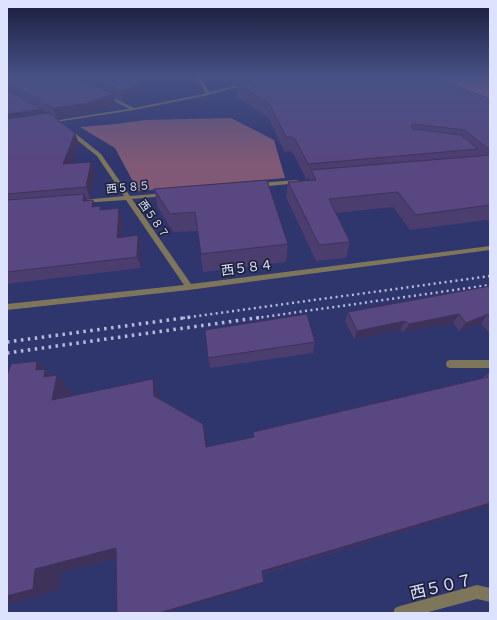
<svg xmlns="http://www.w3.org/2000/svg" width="497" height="620" font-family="'IBM Plex Serif','Noto Sans JP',serif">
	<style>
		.green { fill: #7f5975 }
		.forest { fill: #966189 }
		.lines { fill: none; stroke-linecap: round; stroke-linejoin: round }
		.minor { fill: #7e765a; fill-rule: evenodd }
		.tertiary { fill: #7e765a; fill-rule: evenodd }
		.rail-far1 { stroke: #b6bcdd; stroke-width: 2.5; stroke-dasharray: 2 3.5; stroke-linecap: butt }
		.rail { stroke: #b6bcdd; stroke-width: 3.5; stroke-dasharray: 2.5 4.5; stroke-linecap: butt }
		.wall { fill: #4c3d6f; fill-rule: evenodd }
		.shaded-wall { fill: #3e325a }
		.building { fill: #584781; stroke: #3e325a }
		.labels { text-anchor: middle; stroke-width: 3.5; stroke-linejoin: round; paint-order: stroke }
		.far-street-label { font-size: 11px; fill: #dde3fe; stroke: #1d213a }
		.street-label { font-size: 13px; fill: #dde3fe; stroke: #1d213a }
		.near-street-label { font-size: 16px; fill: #dde3fe; stroke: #1d213a }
	</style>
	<rect width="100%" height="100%" fill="#2f356d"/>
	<path class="green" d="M231,118l43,22 11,38 -147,13 -23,-43 -35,-21 36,-3 29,-4z"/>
	<path class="forest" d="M419,76h71v37z"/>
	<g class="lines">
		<path class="minor" d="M196,76h4l9,16 38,-9 2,1 -41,11 -2,-1z
			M104,94h2l30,15 -4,1 -28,-14z
			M67,130h4l30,24 29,42 37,-3 1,1 -3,2 -33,3 59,85 299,-38v4l-301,40 -182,20v-6l177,-19 -58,-85 -45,3v-2l2,-1 41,-4 -27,-40 -30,-24z
			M297,180l3,2 -1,1 -40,4 -3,-2 3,-2z
			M450,360h40v8h-40l-3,-1 -1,-3 1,-3z
			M477,585l13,3v14l-13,-3 -52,14h-32l2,-5 5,-2z"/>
		<path class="tertiary" d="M208,93l1,2 -75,15 -85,13 -2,-1 87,-14z"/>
		<path class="rail-far1" d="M183,318l307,-42
			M256,318l234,-33"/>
		<path class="rail" d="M7,342l184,-25
			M7,353l256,-36"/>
	</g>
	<path class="wall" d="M7,76h139l1,6 -5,2 3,9 -22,8 -9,-4 2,7 -25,9 -34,5 -7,-4 25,19 4,11 -7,19 19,-1 4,11 -5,25 -4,1 1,2 9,6 4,-1 2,4 17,-2 4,11 -1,18 16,-2 3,12v21l-134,16zM43,110l6,3 -5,1z
		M237,84l253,15v124l-3,-3 -77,10 -17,-23 -57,6 14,29 -4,16 -30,3 -30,-64 2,-15 21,-2v-2l-3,1 -13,-26 -3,-2 -6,1 -15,-34 -32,-21z
		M154,189l134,55 -2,18 -83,10 -5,-41 -25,1 -15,-24z
		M490,286v48l-9,-11 -22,8 -6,-8 -49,9 -4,-2 -46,9 -9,-18 3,-9z
		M315,342l-2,11 -103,15 -2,-10z
		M37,361l14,15 6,-1 16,20v1l80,-17 8,21 42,24 5,23 45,-10v-5l229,-54 4,-4 4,-1v132l-227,69v10l-146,-26 -57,15 -1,17z"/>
	<path class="shaded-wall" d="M135,76h11l1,6 -16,6 -2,-10z
		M143,84l2,9 -22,8 -2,-10z
		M113,94l3,10 -25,9 -34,5 -4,-10z
		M42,109l5,11 -40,5v-11z
		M75,133l4,11 -11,31 -5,-11z
		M91,162l4,11 -5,25 -4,-11z
		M84,194l5,11 -6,-4z
		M93,200l5,11 -6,-4z
		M119,208l4,11 -2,30 -4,-11z
		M138,235l3,12v21l-4,-11z
		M459,314l-6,9 -49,9 5,-8z
		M488,314l-7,9 -22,8 7,-8z
		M405,321l-5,9 -46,9 3,-8z
		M37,361l18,20 2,-6 16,20 -3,23 -18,-18 -16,-30z
		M153,379l8,19 2,16 -9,-18z
		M203,424l4,16 4,22 -5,-15z
		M490,503v2l-229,69 1,-3z
		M116,548l15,6 -71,19 -1,17 -52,14v-8l28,-27z
		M264,582l-1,2 -99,29h-5z"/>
	<path class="building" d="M7,76h68l38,18 -25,9 -35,5 -46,-25z
		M88,76h47l-6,2 14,6 -22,7z
		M271,76h161l58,23v49h-3l-22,-18 -52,-6 -2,2 2,3 48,6 17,14 -170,15 -13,-25 -3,-2h-6l-16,-32 -33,-21z
		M7,90l35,19 -35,5z
		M49,113l26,20 -12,31 28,-2 -5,25 -79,7v-75z
		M490,155v50l-74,10 -18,-23 -69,7 21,43 -31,3 -31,-63 28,-2 -5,-10z
		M267,180l21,64 -87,10 -6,-42 -25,2 -16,-25z
		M84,194l-1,7 10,-1 -1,7 8,-1v4l19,-2 -2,30 21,-3 -1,22 -130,15v-72z
		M490,286v31l-2,-3 -22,9 -7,-9 -50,10 -4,-3 -48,10 -9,-19z
		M307,314l8,28 -107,16 -3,-28z
		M37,361l-1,9 9,-1 -1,8 13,-2 -5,25 101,-21 1,17 49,28 3,23 48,-10 -1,-5 235,-55 -2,-3 4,-1v130l-228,68 2,11 -105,31h-42l-1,-65 -81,21 -2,20 -26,7v-223h1l3,-9z"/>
	<linearGradient id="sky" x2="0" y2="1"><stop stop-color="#1a1d3c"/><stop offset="0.47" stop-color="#475184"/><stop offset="1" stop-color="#475184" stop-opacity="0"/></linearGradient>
	<rect width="497" height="163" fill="url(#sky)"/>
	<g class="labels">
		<g class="far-street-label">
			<text transform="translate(128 187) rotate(-5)" y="4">西５８５</text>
			<text transform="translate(154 219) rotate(55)" y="4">西５８７</text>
		</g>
		<g class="street-label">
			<text transform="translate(247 267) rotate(-7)" y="5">西５８４</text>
		</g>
		<g class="near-street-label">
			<text transform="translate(441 586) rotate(-13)" y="6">西５０７</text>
		</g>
	</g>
	<rect width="497" height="620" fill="none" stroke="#dde3fe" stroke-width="16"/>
</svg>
